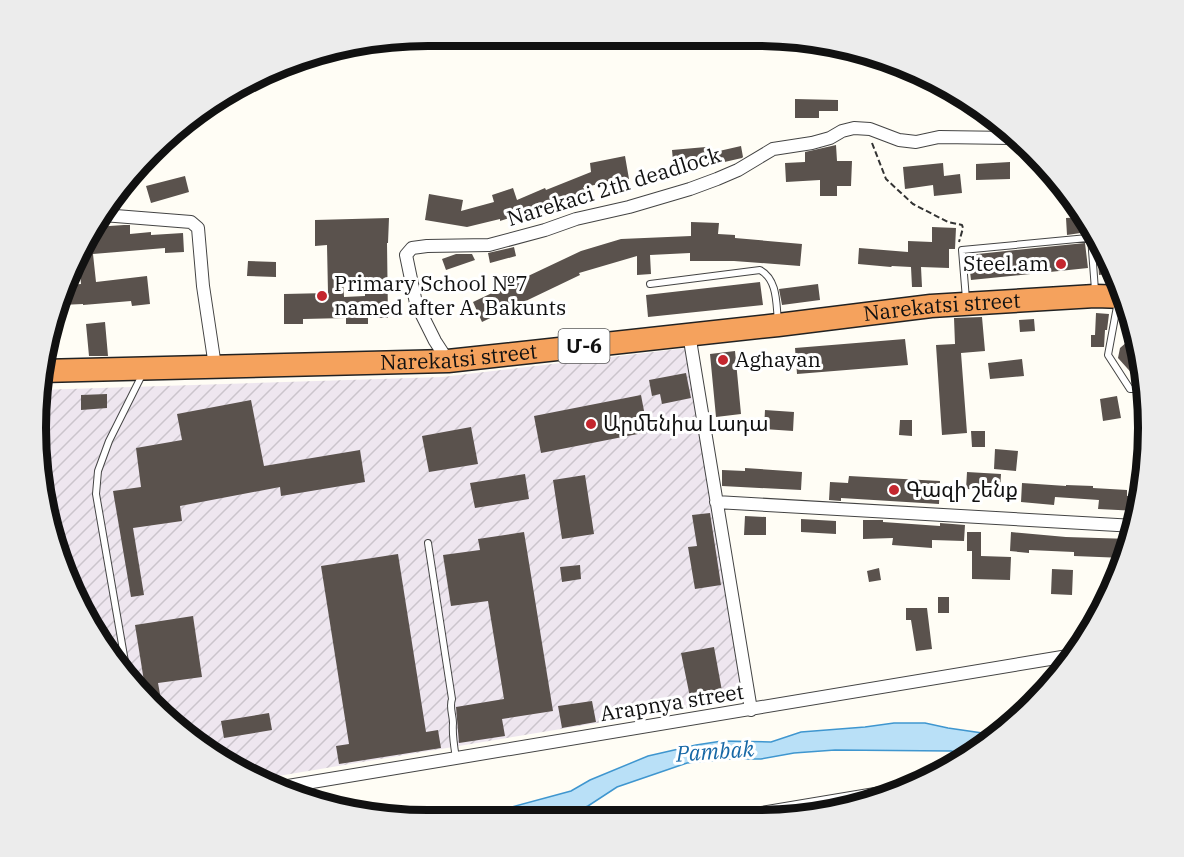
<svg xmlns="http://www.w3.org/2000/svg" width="1184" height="857" font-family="'IBM Plex Serif','Noto Sans Armenian',serif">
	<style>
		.industrial { fill: url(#industrial-furrows) }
		.water { fill: #b9e0f7; stroke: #3f96cf; stroke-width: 1.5 }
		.building { fill: #5a524d; fill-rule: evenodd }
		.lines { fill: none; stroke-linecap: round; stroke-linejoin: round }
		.lane-casing { stroke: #444; stroke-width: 8 }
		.street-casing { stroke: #444; stroke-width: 14 }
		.highway-casing { stroke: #222; stroke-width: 25 }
		.path { stroke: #333; stroke-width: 2; stroke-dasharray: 6 3; stroke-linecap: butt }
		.lane { stroke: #fff; stroke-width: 6 }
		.street { stroke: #fff; stroke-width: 12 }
		.highway { stroke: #f5a25d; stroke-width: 22 }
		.poi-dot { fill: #c4262e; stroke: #fff; stroke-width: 2 }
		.labels { text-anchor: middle; stroke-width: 6; stroke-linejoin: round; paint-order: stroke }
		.shield { fill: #fff; stroke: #585858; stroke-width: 1.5 }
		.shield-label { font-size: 20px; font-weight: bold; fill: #111 }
		.street-label { font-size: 21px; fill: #111; stroke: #fff }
		.poi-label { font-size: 21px; fill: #111; stroke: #fff; text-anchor: start }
		.water-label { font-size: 22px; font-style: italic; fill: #1768a6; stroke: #fff }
		.rim { fill: none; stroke: #111; stroke-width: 8 }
	</style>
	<defs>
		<pattern id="industrial-furrows" width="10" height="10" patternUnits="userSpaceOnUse" patternTransform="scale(1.5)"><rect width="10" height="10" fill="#eee6ef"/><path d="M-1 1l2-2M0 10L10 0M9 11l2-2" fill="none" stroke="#cbc4cc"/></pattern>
	</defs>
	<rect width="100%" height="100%" fill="#fffdf5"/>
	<path class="industrial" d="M687,348l55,351 -488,81 -64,-40 -57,-53 -67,-108 -27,-100v-89l403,-13z
		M904,792l-97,26h-56z"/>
	<path class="water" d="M894,723h31l23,5 48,7 -31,19 -14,-3 -116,-1 -41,3 -33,6h-32l-42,4 -70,24 -29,19 -24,10 -47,3 -76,1 24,-7 28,-1 78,-21 19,-11 58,-24 48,-11 26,-4 49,1 30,-10 64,-5z"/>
	<path class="building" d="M795,99l43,1v11h-19v7h-24z
		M836,145l1,16h15l-1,25h-14v10h-17v-16l-34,2 -1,-19 20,-1v-10z
		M741,146l2,11 -1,1 -35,8 1,2 -34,3 -2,-21 34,-3v7z
		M625,156l4,23 -46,8 3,7 -33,13 2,5 -24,10 -4,-10 -27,9v-2l-33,8 -42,-7 4,-26 34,6 -2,11 33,-9 -2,-7 21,-7 4,12 28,-12 1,2 45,-18 -1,-9z
		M1010,162v17l-34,1v-16z
		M943,163l1,13 16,-2 2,19 -28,3 -1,-11 -28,4 -2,-22z
		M185,176l4,16 -38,11 -5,-17z
		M1084,217l10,14 -27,4 -1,-17z
		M389,218l-1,25h-1l1,75h-20v6h-22v-6l-43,1v5h-19v-30l44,-1 -1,-48 -12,1v-26zM365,277v19l-21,1 -1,-19z
		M691,222l28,1 -1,11 17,1v3l67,6 -2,22 -66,-5h-44v-8l-40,2 1,19 -14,1v-19l-58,17 1,2 -98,47 -9,-20 108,-51 40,-12 70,-3z
		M124,225h6v9l21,-2v3l32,-2 1,19 -19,1v-5l-72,6 3,28 51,-6 3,28 -18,2 -1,-5 -48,4v-1l-22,1 6,-20 14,-1 -3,-32 17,-25z
		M932,227l24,1 -1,21h-6v19l-28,-1 1,20h-10l-1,-20 -19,-1 -1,1 -33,-3 1,-16 49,4v-11l24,1z
		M1085,243l3,25 -117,12 -3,-25z
		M514,247l2,9 -26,7 -2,-10z
		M456,254h16l3,6 -29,10 -4,-11z
		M1108,260l6,13 -15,2 -1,-14z
		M248,261l28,1v15l-29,-1z
		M760,282l3,23 -115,12 -2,-22z
		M818,284l2,16 -38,5 -3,-16z
		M1096,313l13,1 -2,16h-2l-1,17h-13v-12h4z
		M982,317l3,34 -24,2 6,80 -25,2 -6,-90 19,-1 -1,-26z
		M1034,319l1,12 -15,1 -1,-12z
		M105,322l3,34h-19l-3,-32z
		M1135,335l8,37 -7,6 -18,-20 2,-10z
		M905,339l3,26 -111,9 -2,-26z
		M735,351l6,63 -25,3 -6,-63z
		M1022,359l2,17 -34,3 -2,-16z
		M686,373l5,25 -29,6 -2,-10 -8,2 -3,-16z
		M107,394v14l-26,2v-15z
		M641,395l7,37 -107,21 -7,-37z
		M1117,396l4,22 -18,3 -3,-22z
		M251,400l13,66 96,-16 5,32 -84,14 -1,-9 -100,19 2,15 -49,7 11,67 -13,2 -18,-106 28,-4 -5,-39 46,-8 -5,-26z
		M765,410l29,2 -1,19 -29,-2z
		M900,420h12v16l-13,-1z
		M471,427l7,37 -49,8 -7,-36z
		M971,431h14v16h-13z
		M995,449l23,2 -2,20 -22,-2z
		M745,468l57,4 -1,18 -79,-4v-16l23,1z
		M967,472l34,2 -1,16 -34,-1z
		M525,474l4,25 -54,9 -5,-25z
		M585,475l9,59 -32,5 -9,-59z
		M849,476l91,5 -1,23 -98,-6v3l-12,-1 1,-18 18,1z
		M1022,483l44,3v-1l27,1v2l34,2v6h12l-1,15 -40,-2 1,-9 -44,-3 -1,8 -33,-3z
		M710,513l11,72 -26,4 -7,-42 9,-1 -5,-31z
		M745,516l21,1v18h-22z
		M801,519l35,2v13l-35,-2z
		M863,520h20v2l57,4v-3l25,2 -1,16 -32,-1v8l-40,-3 1,-7 -30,1z
		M524,532l29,179 -51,8 3,17 -46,7 -3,-36 48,-8 -16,-98 -37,5 -8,-51 37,-5 -2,-11z
		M967,532h14v24l30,1 -1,23 -38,-1v-28h-5z
		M1011,532l55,5 65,2 -7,19 -50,-2v-4l-45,-2v3l-19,-2z
		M398,554l28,178 12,-2 3,18 -102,16 -3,-18 13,-2 -28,-178z
		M580,565l1,14 -19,3 -2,-15z
		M879,568l2,12 -12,2 -2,-11z
		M1052,569l21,1 -1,25 -21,-1z
		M938,597h11v16h-11z
		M906,608h21l5,41 -16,2 -5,-31h-5z
		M193,616l9,61 -44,6 6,33 -17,-16 -12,-75z
		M714,647l8,44 -32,6 -9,-44z
		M592,701l4,21 -34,6 -4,-22z
		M269,713l3,17 -48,8 -3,-17z"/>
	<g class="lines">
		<defs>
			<path id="lane" d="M1091,237l4,53
				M650,284l110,-14c18,10 16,34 18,51
				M966,299l-4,-49 136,-13
				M1118,301l-10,54 22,34h15
				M428,543l24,156c-3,8 1,16 1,24 -1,12 1,23 3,35
				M128,679l-32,-185 2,-23 11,-30 34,-68"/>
			<path id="street" d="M103,215l88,7 7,6 5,58 12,80
				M689,334l62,376
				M448,361l-13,-20 -19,-38 -10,-48 6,-7 15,-2 62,-1 56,-15 31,-11 53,-12 61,-18 27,-10 21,-9 35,-21 39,-6 18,-5 12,-7 12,-3 16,1 29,11 17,2 23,-5 73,1
				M716,502l419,24
				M276,788l798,-133
				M731,818l180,-30"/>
			<g id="highway">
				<path id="s1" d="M41,371l407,-10 330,-36 153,-19 164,-10 30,1"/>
			</g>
		</defs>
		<use href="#lane" class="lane-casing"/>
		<use href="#street" class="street-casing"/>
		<use href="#highway" class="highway-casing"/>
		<path class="path" d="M872,143l14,36 27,25 35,18 14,3 1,3 -4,14"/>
		<use href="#lane" class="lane"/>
		<use href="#street" class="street"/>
		<use href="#highway" class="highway"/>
	</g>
	<g class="poi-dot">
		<circle cx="1061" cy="264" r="6"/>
		<circle cx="322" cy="296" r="6"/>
		<circle cx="723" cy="360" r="6"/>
		<circle cx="591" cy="424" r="6"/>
		<circle cx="894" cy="490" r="6"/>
	</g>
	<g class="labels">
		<rect class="shield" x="558.5" y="329" width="51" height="34" rx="4.5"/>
		<g class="shield-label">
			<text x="584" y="353">Մ-6</text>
		</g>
		<g class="street-label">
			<text transform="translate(614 187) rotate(-17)" y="7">Narekaci 2th deadlock</text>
			<text dy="7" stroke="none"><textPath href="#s1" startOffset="904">Narekatsi street</textPath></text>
			<text dy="7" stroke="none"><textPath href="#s1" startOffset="418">Narekatsi street</textPath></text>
			<text transform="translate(672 703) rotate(-9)" y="7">Arapnya street</text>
		</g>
		<g class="poi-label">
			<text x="1049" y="271" text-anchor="end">Steel.am</text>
			<text x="334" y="291">Primary School №7<tspan x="334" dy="24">named after A. Bakunts</tspan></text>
			<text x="735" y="367">Aghayan</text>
			<text x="603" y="431">Արմենիա Լադա</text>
			<text x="906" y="497">Գազի շենք</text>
		</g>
		<g class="water-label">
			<text transform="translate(715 751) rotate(-4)" y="8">Pambak</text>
		</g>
	</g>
	<path d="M0 0H1184V857H0ZM428 46H756A382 382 0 0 1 1138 428V428A382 382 0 0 1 756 810H428A382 382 0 0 1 46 428V428A382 382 0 0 1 428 46Z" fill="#ececec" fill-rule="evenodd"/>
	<path class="rim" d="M428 46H756A382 382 0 0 1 1138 428V428A382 382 0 0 1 756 810H428A382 382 0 0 1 46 428V428A382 382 0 0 1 428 46Z"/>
</svg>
